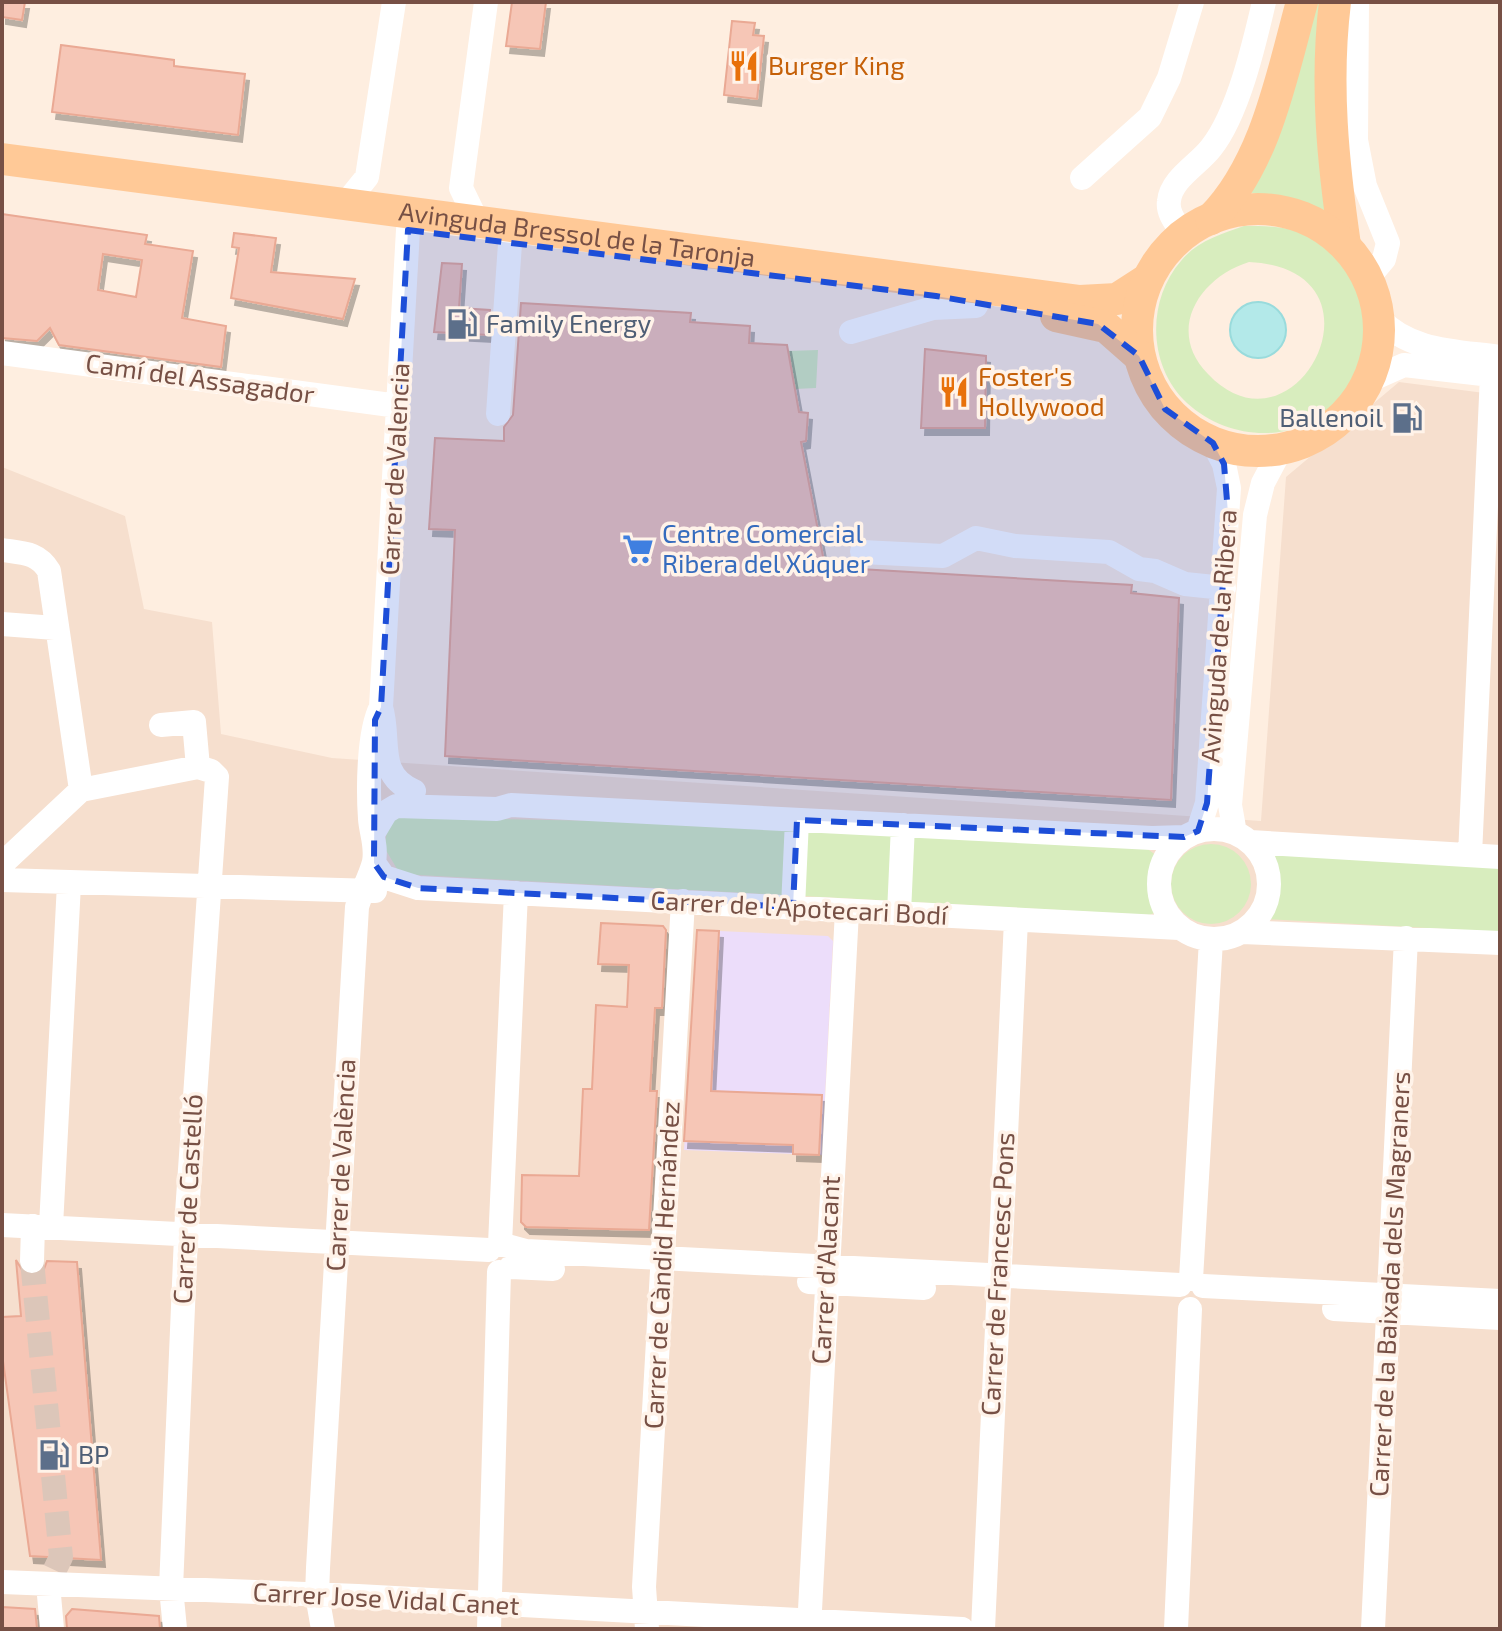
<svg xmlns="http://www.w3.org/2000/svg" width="1502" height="1631" font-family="'Exo 2',sans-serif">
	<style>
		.residential { fill: #f6dfce }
		.education { fill: #ecddfa }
		.green { fill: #d8edbe; fill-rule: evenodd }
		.water { fill: #b3e9e9; stroke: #99dbdc; stroke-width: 2 }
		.building { fill: #f6c6b6; stroke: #eaa994; stroke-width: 2; fill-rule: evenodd; filter: url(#shadow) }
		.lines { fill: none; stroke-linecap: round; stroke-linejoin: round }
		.minor-tunnel { stroke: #dcc6b9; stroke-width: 24; stroke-dasharray: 24 12; stroke-linecap: butt }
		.minor { stroke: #fff; stroke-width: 24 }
		.major { stroke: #ffc997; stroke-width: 32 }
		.marked { fill: #1d4ed8; fill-opacity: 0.2; stroke: #1d4ed8; stroke-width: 6; stroke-dasharray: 16 10; stroke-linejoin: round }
		.labels { text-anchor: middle; stroke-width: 7; stroke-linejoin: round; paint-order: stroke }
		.food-label { font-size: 26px; fill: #c56008; stroke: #fff3e9; text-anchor: start }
		.street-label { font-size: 26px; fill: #775045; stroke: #fff3e9 }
		.service-label { font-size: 26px; fill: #4e5e75; stroke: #fff3e9; text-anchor: start }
		.shop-label { font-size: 26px; fill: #366cbe; stroke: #fff3e9; text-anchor: start }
	</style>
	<defs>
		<filter id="shadow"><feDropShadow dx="4" dy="7" stdDeviation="0" flood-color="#0004"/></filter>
	</defs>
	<rect width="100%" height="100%" fill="#feeee0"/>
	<path class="residential" d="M1399,382l101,13v1234h-1498v-1162l123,49 19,93 68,13 9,112 111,24 929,63 25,-344z"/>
	<path class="education" d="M697,930l131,6 5,5 -11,214 -138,-5z"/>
	<path class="green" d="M1312,2h16l-2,211 -32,-14 -48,-7z
		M1244,226c23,0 43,0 65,10 54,23 71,96 44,145 -34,63 -117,67 -166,22 -39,-36 -41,-102 -6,-142 16,-20 40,-27 63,-35zM1249,262c148,7 47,205 -41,112 -43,-44 -8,-97 41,-112z
		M818,350l-2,38 -21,1 -7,-38z
		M390,817l267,5 488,25 12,9 -8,28 8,28 -8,3 -749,-41 -16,-27z
		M1171 884a40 40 0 1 1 80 0a40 40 0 1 1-80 0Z
		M1271,855l229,11v66l-233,-13 9,-32z"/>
	<path class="water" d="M1230 330a28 28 0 1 1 56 0a28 28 0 1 1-56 0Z"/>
	<path class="building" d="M2,2h23l-3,18 -20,-3z
		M512,2h34l-6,47 -34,-3z
		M732,21l23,2 -2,12 11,1 -7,63 -33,-4z
		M61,45l113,15v6l71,8 -7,61 -186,-23z
		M2,214l145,21 -2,9 48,7 -11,67 44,8 -5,41 -162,-22 -9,-17 -13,13 -35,-3zM103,254l39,6 -6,37 -38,-7z
		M234,233l42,5 -5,34 84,7 -12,40 -112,-21 8,-50 -7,-1z
		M442,263l20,1 -3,44 31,2 -1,25 -55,-3z
		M521,303l170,10 -1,9 60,4 -1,17 38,2 12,67 9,1 -2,28 -5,1 24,125 307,18 -1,8 48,5 -8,202 -726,-44 10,-226 -26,-1 6,-91 69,3v-14l9,-12z
		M925,349l61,7 -1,72h-64z
		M601,923l62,3 3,4 -4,78h-7l-5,83h7l-8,139 -123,-3 -5,-5 1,-47 57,1 4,-87h9l4,-84 31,2 2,-42 -31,-1z
		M697,930l22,1 -8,160 111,4 -3,60 -26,-1v-9l-109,-4z
		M16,1260l8,13 8,3 12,-7 3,-8 30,1 24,298 -71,-4 -28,-202v-37l19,-1z
		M2,1607l33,2 2,20h-35z
		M72,1609l87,7 1,13h-93l-1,-13z"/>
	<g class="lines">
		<path class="minor-tunnel" d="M32,1261l29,296 -13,27"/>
		<path class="minor" d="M1357,2l-1,138 9,46 23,57 -4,16 -16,19
			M1082,178l68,-61 19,-39 23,-76
			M346,203l21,-26 27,-175
			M476,219l-15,-31 25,-186
			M408,230l-27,477c10,32 -6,68 33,84
			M1184,235c-7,-11 -17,-21 -15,-34 2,-22 29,-36 42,-53 27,-34 43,-103 53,-146
			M1379,318c30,34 79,33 121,39
			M851,332l82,-24 43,-2
			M2,353l396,53
			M1368,381l36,-16 96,11
			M498,414l12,-170
			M2,550c20,3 36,2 47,21l32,219
			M862,552l81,4 33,-18 39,8 94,6 30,17 16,2 30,13 39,4
			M2,624l53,4
			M161,725l33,-3 4,45
			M1159 884a55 55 0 1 1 110 0a55 55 0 1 1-110 0Z
			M1198,831l9,-28 22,-315 -5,-24 -11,-21
			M374,832l12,-20 10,-6 101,3 14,-4 641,33 32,-1
			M1235,833l-5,-28 25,-290 8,-32 18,-34
			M1250,842l250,15
			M1470,855l22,-480
			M374,863l10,14 34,11 761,40
			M2,864l79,-74 117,-23 13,4 6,6 -30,436 -16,375 4,41
			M2,880l373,11
			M793,907l4,-87
			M899,913l4,-88
			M1242,932l258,11
			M2,1225l487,25
			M51,1226l18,-342
			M500,1244l26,7 654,34
			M500,1244l16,-351
			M32,1261l1,-35
			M511,1267l42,2
			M1191,1279l20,-339
			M809,1282l115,6
			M1203,1286l297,15
			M1334,1309l166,9
			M2,1582l356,14 604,33
			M48,1584l4,45
			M323,1629l-6,-34 1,-27 39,-661c4,-15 13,-29 17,-45 3,-16 -3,-29 -4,-43 -2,-29 -2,-87 11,-112
			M489,1629l10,-357
			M647,1629l-3,-42 39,-686
			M809,1629l38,-718
			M983,1629l33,-709
			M1176,1629l14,-320
			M1373,1629l33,-691"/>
		<g class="major">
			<path d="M1335,2c-10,82 -2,161 10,243"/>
			<path id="s1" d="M2,159l1078,142 37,-2 31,-20"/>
			<circle cx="1258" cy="330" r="121"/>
			<path d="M1211,219c55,-55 71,-145 91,-217"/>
			<path d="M1056,316l50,11 33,29"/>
		</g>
	</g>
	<path class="marked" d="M408,230l528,66 162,28 41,32 26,53 48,34 11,21 4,49 -21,290 -9,28 -14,6 -387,-17 -4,87 -375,-19 -34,-11 -10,-14 1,-143 6,-13z"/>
	<defs>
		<symbol id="restaurant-bare" viewBox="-9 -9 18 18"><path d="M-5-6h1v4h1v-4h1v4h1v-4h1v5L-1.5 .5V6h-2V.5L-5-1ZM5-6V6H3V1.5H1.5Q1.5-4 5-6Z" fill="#e8710a" stroke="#fff3e9" stroke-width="2.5" paint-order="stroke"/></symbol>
		<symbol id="fuel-bare" viewBox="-9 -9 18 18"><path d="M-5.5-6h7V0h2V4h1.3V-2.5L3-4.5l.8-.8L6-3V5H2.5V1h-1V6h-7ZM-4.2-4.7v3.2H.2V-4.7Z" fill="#5c6f8a" stroke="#fff3e9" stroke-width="2.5" paint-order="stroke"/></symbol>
		<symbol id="supermarket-bare" viewBox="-9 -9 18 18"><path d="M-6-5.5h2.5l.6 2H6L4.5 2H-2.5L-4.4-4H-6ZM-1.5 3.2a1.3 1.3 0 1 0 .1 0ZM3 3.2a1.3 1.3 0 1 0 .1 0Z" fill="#3f7fe0" stroke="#fff3e9" stroke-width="2.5" paint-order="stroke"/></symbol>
	</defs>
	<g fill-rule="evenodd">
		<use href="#restaurant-bare" x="722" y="44" width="44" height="44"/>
		<use href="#fuel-bare" x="440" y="302" width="44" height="44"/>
		<use href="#restaurant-bare" x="932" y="370" width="44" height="44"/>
		<use href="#fuel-bare" x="1385" y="396" width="44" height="44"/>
		<use href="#supermarket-bare" x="616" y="527" width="44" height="44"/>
		<use href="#fuel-bare" x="32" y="1433" width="44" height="44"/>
	</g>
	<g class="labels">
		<g class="food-label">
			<text x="768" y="75">Burger King</text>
			<text x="978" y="386">Foster's<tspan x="978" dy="30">Hollywood</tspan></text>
		</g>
		<g class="street-label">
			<text dy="9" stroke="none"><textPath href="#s1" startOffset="580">Avinguda Bressol de la Taronja</textPath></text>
			<text transform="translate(200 379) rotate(8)" y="9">Camí del Assagador</text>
			<text transform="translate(395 469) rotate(-87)" y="9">Carrer de Valencia</text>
			<text transform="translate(1219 636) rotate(-86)" y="9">Avinguda de la Ribera</text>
			<text transform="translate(799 908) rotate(3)" y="9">Carrer de l'Apotecari Bodí</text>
			<text transform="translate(341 1165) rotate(-87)" y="9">Carrer de València</text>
			<text transform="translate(188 1199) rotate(-87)" y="9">Carrer de Castelló</text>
			<text transform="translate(662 1265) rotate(-87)" y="9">Carrer de Càndid Hernández</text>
			<text transform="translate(826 1270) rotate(-87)" y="9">Carrer d'Alacant</text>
			<text transform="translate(998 1274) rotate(-87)" y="9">Carrer de Francesc Pons</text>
			<text transform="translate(1390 1284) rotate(-87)" y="9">Carrer de la Baixada dels Magraners</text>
			<text transform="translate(386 1599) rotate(3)" y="9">Carrer Jose Vidal Canet</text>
		</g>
		<g class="service-label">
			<text x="486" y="333">Family Energy</text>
			<text x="1383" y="427" text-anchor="end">Ballenoil</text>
			<text x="78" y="1464">BP</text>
		</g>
		<g class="shop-label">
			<text x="662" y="543">Centre Comercial<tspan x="662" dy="30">Ribera del Xúquer</tspan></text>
		</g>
	</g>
	<rect width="1502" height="1631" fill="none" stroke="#775045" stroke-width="8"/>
</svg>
